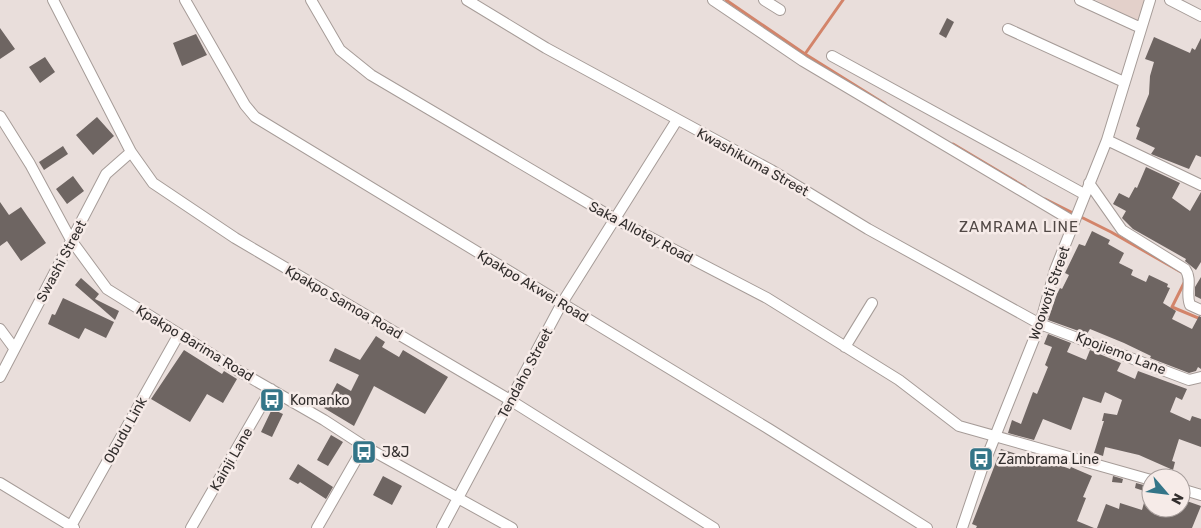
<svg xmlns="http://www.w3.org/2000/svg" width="1201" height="528" font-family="Rubik,sans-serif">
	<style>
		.built { fill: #e3d0ca }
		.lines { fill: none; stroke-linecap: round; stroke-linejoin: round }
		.stream { stroke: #d3846a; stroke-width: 3 }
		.building { fill: #6e6562 }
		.minor-casing { stroke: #a69c98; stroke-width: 12 }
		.minor { stroke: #fff; stroke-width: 10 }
		.labels { text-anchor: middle; stroke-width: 5; stroke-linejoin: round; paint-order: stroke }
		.street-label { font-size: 14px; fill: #322e2d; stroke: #f6ebe8 }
		.poi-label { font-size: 14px; fill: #322e2d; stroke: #f6ebe8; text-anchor: start }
		.neighbourhood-label { font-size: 15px; letter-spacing: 1px; fill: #514845; stroke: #f6ebe8 }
	</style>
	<rect width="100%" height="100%" fill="#e9dedb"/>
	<path class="built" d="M1096,0h52l-8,24z"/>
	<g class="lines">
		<path class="stream" d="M726,0l79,54 80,50
			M805,54l38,-54
			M953,144l72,43
			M1045,199l66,33 70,40
			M1186,279l-14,28 29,12"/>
	</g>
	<path class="building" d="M947,18l7,4 -8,16 -7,-4z
		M0,28l15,21 -15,10z
		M196,34l11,21 -25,11 -9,-23z
		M1154,37l36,16 2,-5 3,2 6,-12v119l-5,-2 -7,14 -38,-15 4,-6 -19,-9 4,-11 -4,-2 13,-32 1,-18 4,-14 -9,-3z
		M45,57l10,15 -15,11 -11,-16z
		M97,117l17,19 -21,19 -17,-20z
		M63,146l5,8 -24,16 -5,-8z
		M1146,167l34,16 -8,15 18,13 11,-19v70l-5,8 -11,-9 1,-2 -53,-30 -11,-11 4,-7 -13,-7 6,-11 10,5 6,-11 2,1z
		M73,176l11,15 -17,13 -11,-15z
		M0,202l9,13 12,-8 25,36 -25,18 -14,-20 -7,5z
		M1092,231l18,9 -2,4 16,9 -5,10 14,7 -2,5 15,7 3,-7 19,9 -1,3 3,1 -7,15 13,8 -4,8 20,10 7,-13 2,1v52l-3,-2 -2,4 -7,2 -39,-15 1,-2 -27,-13 -34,-14 -3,5 -39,-14 9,-26 3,-6 2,1 7,-14 -4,-2 14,-29 6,2z
		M1201,277v22l-6,-3v-9z
		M81,278l18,16 -4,5 24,12 -4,9 -40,-35z
		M63,298l51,24 -8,16 -21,-10 -6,11 -31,-15 4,-10 3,1z
		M1048,334l23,9 -4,9 19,8 4,-10 31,13 -4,8 18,8 3,-8 49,18 -5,11 -6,-3 -6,15 20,9 2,-5 9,3v28l-22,-8 -7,22 3,1 -2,8 -34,-15 -34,-8 -2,9 -9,-3 10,-32h-2l2,-8 13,2 5,-15 -17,-8 -4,11 -18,-6 -12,33 -28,-11 -9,21 -26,-7 4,-13 9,4 12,-32 4,2 11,-27 -3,-2 7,-18 -8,-3z
		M376,336l9,6 -3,5 17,10 4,-7 45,27 -23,37 -51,-28 -20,40 -30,-18 13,-25 14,8 8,-16 -30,-14 6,-13 25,12z
		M184,350l38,24 2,-3 13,8 -14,24 -16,-9 -17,28 -39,-23z
		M272,409l11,5 -11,23 -11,-5z
		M331,435l12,7 -15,24 -11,-6z
		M1001,449l41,13 1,-3 27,10 1,-2 21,9 -9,21 3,1 -9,23 17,7h-118l1,-2 -5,-2z
		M298,464l35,23 -7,12 -26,-17 -2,2 -9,-5z
		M383,476l19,10 -10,19 -19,-10z
		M1113,476l10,3 -1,4 -10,-1z
		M1136,483l15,4v21l20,5 2,-5h8v-9l20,7 -9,22h-95l9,-24 13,5 1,-6 22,7 5,-18 -12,-4z"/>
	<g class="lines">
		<defs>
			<path id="minor" d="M53,0l78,152 22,31 82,55 275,162 204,128
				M185,0l60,105 10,12 514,312 158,99
				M311,0l29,50 31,25 244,144 152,79 132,82 60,46 192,54
				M467,0l79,48 225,122 97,59 172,95 149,56 12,-3
				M713,0l90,61 271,161
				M764,0l16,10
				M1080,0l61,28
				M1170,0l31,16
				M1008,29l116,53
				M832,56l252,138
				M0,116l30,48 41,76 36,49 130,81 87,50 40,26 148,82
				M1107,140l94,45
				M1089,183l33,47 63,39c8,11 0,24 5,36l11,5
				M0,329l14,19
				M845,347l27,-44
				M0,377l106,-203 25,-22
				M0,483l74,45
				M1181,489l20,6
				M71,526l108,-192
				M191,528l80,-139
				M317,528l47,-82
				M442,528l120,-225 115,-183
				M962,528l20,-59 58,-145 15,-54 52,-130 43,-140"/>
		</defs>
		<use href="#minor" class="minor-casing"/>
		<use href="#minor" class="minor"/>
	</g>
	<defs>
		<symbol id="bus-square" viewBox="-11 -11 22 22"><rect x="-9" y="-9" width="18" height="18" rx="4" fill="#347588" stroke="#f6ebe8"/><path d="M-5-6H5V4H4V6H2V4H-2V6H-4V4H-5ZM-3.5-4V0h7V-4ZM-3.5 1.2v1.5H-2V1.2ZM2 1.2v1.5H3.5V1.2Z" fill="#fff"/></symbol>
	</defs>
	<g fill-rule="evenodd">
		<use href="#bus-square" x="258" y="386" width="28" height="28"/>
		<use href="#bus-square" x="350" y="438" width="28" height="28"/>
		<use href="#bus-square" x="967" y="445" width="28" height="28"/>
	</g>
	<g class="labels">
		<g class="street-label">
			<text transform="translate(753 162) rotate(29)" y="5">Kwashikuma Street</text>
			<text transform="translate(641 232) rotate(28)" y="5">Saka Allotey Road</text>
			<text transform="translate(61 261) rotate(-62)" y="5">Swashi Street</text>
			<text transform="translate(533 286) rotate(31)" y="5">Kpakpo Akwei Road</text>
			<text transform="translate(1049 293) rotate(-71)" y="5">Woowoti Street</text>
			<text transform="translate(344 302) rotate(30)" y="5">Kpakpo Samoa Road</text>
			<text transform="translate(195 343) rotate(31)" y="5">Kpakpo Barima Road</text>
			<text transform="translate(1121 353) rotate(21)" y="5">Kpojiemo Lane</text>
			<text transform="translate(525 373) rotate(-62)" y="5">Tendaho Street</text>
			<text transform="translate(125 430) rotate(-61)" y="5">Obudu Link</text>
			<text transform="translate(231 459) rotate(-60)" y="5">Kainji Lane</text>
		</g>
		<g class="poi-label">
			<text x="290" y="405">Komanko</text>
			<text x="382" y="457">J&amp;J</text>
			<text x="998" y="464">Zambrama Line</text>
		</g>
		<g class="neighbourhood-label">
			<text x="1019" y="232">ZAMRAMA LINE</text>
		</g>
	</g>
	<g transform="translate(1166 493) rotate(118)"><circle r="24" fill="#f6ebe8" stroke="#a89f9d"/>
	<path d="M0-4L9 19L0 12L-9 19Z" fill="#347588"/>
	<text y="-8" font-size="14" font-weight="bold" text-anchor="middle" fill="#322e2d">N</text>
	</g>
</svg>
